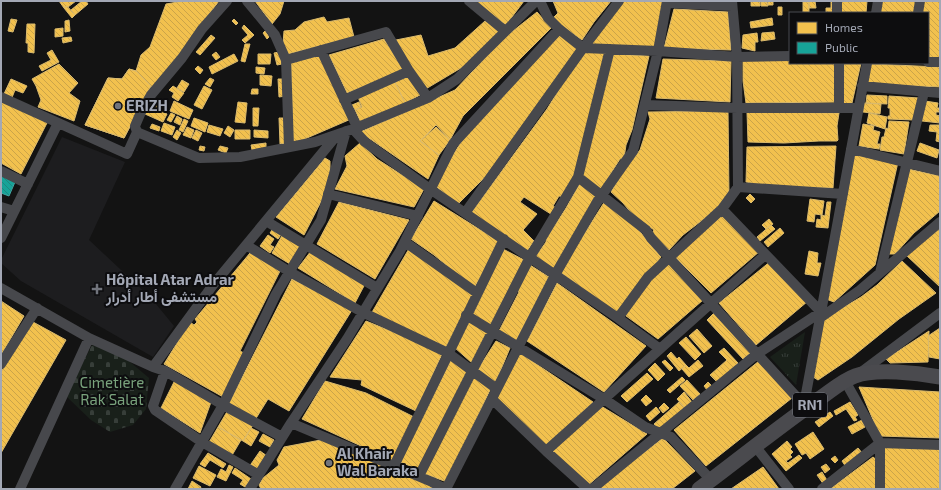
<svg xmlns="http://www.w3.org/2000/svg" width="941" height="490" font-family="'Exo 2',Vazirmatn,sans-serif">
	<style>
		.built { fill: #1d1d1f }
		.cemetery { fill: url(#cemetery-stones) }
		.park { fill: url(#park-tufts) }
		.homes { fill: url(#homes-back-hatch); stroke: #daba6d }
		.public { fill: url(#public-back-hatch); stroke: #41a4a1 }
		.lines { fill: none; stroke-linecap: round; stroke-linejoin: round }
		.minor { stroke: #47484c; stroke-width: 10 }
		.highway { stroke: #4a4a4e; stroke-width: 15 }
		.poi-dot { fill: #71747c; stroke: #0d0d0f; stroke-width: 1.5 }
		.labels { text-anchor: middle; stroke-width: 4; stroke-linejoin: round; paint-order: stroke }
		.shield { fill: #0d0d0f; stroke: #767a83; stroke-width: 1 }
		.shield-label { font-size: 14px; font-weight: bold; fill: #a3a8b5 }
		.poi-label { font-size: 15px; font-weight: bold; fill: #a3a8b5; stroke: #0d0d0f; text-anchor: start }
		.park-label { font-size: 15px; fill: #79a27c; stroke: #0d0d0f }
	</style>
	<defs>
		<pattern id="cemetery-stones" width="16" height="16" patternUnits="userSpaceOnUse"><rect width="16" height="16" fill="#19201a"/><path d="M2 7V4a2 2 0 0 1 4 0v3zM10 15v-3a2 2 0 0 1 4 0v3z" fill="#373e39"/></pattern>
		<pattern id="park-tufts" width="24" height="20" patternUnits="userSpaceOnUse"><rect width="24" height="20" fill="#19201a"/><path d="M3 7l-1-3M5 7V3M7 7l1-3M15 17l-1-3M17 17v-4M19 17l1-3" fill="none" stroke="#373e39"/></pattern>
		<pattern id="homes-back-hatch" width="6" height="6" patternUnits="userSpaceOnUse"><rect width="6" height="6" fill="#f2c14e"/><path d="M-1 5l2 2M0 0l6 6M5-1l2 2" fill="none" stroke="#cba449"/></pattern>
		<pattern id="public-back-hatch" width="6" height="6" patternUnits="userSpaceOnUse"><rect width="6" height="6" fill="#17a398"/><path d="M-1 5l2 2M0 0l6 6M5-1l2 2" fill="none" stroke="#1e8780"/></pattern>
	</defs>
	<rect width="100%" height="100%" fill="#131313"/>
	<path class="built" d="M62,137l63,25 -36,78 62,58 23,28 -21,31 -132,-76 -20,-18v-3z"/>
	<path class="cemetery" d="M92,345l25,6 32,27 -3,31 -13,16 -23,7 -19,-12 -25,-24z"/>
	<path class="park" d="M805,332l-9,53 -26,-28z"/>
	<path class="homes" d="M59,1h17l-8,6 -1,-1 -3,2z
		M82,1h4l2,3 -13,11 -4,-5z
		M184,1h35l-65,88 -3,-3 -27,52 -39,-13 23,-47 14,1 7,-10 7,2 5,-16 9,-8 16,-43z
		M255,1h29l-4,13 -8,10z
		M474,1h50l-18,24z
		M553,1h58l-17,21 -12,18 -30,-21 6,-6z
		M621,1h43l-9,46 -68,-2z
		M751,1h9v5h-9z
		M768,1h5v4h-5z
		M809,1h6l1,7h-7z
		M831,1h4v12h-9v-5h5z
		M839,1h28l-1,12h-26z
		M880,1h36l-1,12h-37z
		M924,1h16v57l-12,-1v-44h-6z
		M761,2h6l1,4h-7z
		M803,2h6v11h-6z
		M67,6l8,9 -3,3 -8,-10z
		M778,7h4v8h-4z
		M674,9l54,3 3,38 -67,-2z
		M537,12l14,16 -88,88 -13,24 -14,-15 -16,16 19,14 -11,24 -68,-47 95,-42 49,-52z
		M324,17l3,5 22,-4 5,19 -66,17 -5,-10 1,-13 11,-1 9,-8z
		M772,18l1,7 -22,3 -1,-6z
		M11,19l6,1 -4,12 -5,-1z
		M234,19l4,4 -2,2 -4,-4z
		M69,20l1,11 -5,1v-11z
		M485,21l15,9 -34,35 -42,25 -28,-50 25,-5 7,21 27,-8z
		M27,24h8l-1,29 -6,-1v-9h-2z
		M244,25l10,10 -9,8 -3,-3 6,-5 -6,-7z
		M63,28v8l-8,1v-8z
		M265,31l4,6 -2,2 -4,-6z
		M774,32l1,7 -14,2 1,-8z
		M560,33l20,15 -92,126 -30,30 -24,-19 36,-57z
		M757,33l1,9h-3v9l-13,-3 1,-13z
		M211,35l4,3 -15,17 -4,-3z
		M71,37l1,4 -9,2 -1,-5z
		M384,39l20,31 -57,23 -18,-38z
		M245,44h5l-5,18 -4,-1z
		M52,50l7,12 -17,9 -3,-5 12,-6 -4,-7z
		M216,52l4,5 -4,3 -4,-5z
		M279,52l3,12 -5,1 -3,-12z
		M582,52l24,1 -30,119 -11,25 -6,-1 -6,10 5,3 -4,7 -30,-19 -4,5 17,12 -14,16 11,11 -7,10 -56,-38 76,-104z
		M234,54l4,7 -26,13 -3,-7z
		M258,54h13l-1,10h-12z
		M613,54l36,2 -17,74 -6,15 -2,13 -4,1 -20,32 -20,-14z
		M320,55l31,64 -58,25 -2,-82z
		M743,58l47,1v4h46l2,39 -92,1 -3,-22z
		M663,59l68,2 -1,41 -74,-4z
		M844,63h17l-9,40 -9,1z
		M59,64l19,19 -9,10 11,8 -6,20 -36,-14 3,-7 -5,-14 -4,-7z
		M871,64l69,3v20l-73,-3z
		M198,66l5,4 -3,4 -5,-5z
		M256,67l9,1 -1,6 -8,-1z
		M129,69l7,2 15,15 -27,52 -39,-13 23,-47 14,1z
		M260,75l12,1 -1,10 -11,-1z
		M409,76l11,19 -15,8 -10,-21z
		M210,78l4,2 -4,7 -5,-3z
		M11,79l16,7 -4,7 -8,-3 -4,10 -8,-4z
		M278,79h7l1,17 -7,1z
		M182,80l7,4 -5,8 -7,-4z
		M394,80l11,23 -44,20 -6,-13 7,-3 -4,-10z
		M173,86l11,7 -6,8 -6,-4 2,-4 -5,-3z
		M204,86l8,4 -10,19 -8,-4z
		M252,89h6v5h-7z
		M867,95l20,1v8l-21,-1z
		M889,96l30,2 -5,22 -26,-1v-3h2v-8h-2z
		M1,101l47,20 -27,53 -20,-11z
		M151,101l14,7 -2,4 -14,-6z
		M174,101l19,9 -4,9 -19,-8z
		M925,101l13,2 -1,5h3v4h-4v3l4,1v7l-18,-2z
		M238,102l9,1 -2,20 -10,-1z
		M359,102l2,5 -6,3 -3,-5z
		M864,103l17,1 -1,10 -17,-2z
		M149,106l18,8 -4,8 -18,-8z
		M253,108h6l-1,18h-5z
		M728,111l1,84 -12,14 -34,26 -14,15 -18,-16 3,-4 -21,-15 -10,-12 -12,-11 12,-21 17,-21 10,-31 -2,-7z
		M747,112l92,1 -2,13 1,14 -1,1h-18l-35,2 -36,-1z
		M171,113l4,2 -4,7 -4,-2z
		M869,113l18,4 -2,12 -18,-6z
		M177,116l5,3 -2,6 -6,-3z
		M194,118l14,5 -3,9 -14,-6z
		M279,118h6l1,25 -6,1z
		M184,119l4,2 -5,11 -4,-2z
		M889,121l20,1 -5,32 -24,-4 2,-13h2l2,-9 2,1z
		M164,123l11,4 -3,8 -11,-4z
		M152,124l8,3 -1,4 -9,-3z
		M863,124l11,2 -1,4 7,2 -3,12h3l-1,5 -20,-3z
		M209,125l14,4 -3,7 -13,-4z
		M930,125h10v17l-4,-1 1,-9 -8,-1z
		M228,126l6,4 -4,7 -6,-4z
		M187,127l7,3 -3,8 -8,-3z
		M436,127l14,13 -11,15 -19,-14z
		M177,130l4,3 -4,7 -4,-3z
		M196,130l6,3 -4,8 -6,-3z
		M235,130h15v9h-15z
		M254,130l14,1v7l-14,-1z
		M266,143v5l-14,2 -1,-5z
		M360,143l17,16 47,30 -10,18 -79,-18 12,-23 -2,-10z
		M920,143l19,7 -2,8 -20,-7z
		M200,146l5,1 -1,4 -5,-1z
		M220,146l8,2 -2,5 -8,-3z
		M836,146l-3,42 -67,-2 -20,-4 1,-35z
		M852,154l46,8 -23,103 -41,37 -8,-3z
		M325,158l5,3v23l-26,51 -28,-18z
		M908,169l32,7v35l-26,22 -19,21h-9z
		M581,181l16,12 -42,78 -22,-15 5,-3 8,-11v-3l20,-31z
		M750,194l5,5 -4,4 -5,-5z
		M810,199l14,2 -2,14 -7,-1 -1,8 -7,-1z
		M434,201l66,41 -26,46 -40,-33 -23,-16z
		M605,201l31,26 25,30 -45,56 -56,-41z
		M339,202l70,18 -34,59 -58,-35z
		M827,202h4l-3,26 -12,-1 1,-8 4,1v-5l4,1z
		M723,213l37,38 -49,42 -36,-36z
		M769,219l4,5 -7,5 -4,-4z
		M771,225l4,4 -15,12 -3,-4z
		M940,226v61l-34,-32z
		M274,227l9,5 -5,7 -8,-6z
		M780,228l4,5 -16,14 -4,-5z
		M283,234l19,11 -12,19 -18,-11z
		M268,235l6,4 -4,6 4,2 -4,6 -10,-7z
		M410,247l64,46 -28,54 -75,-33z
		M503,249l23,12 -36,66 -20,-14z
		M311,251l54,33 -10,19 -57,-35z
		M809,251l9,2 -1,10h4l-3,13 -13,-2z
		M250,253l30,18 -40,80 6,3 -21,44 -61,-34 26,-42 4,3 3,-3 -2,-3z
		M771,261l37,40 -52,44 -37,-42z
		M902,261l34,32 -37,26 -47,38 -34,23 -8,-5 12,-55 39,-23 16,-12z
		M667,262l36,38 -45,39 -36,-26z
		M530,265l19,12 -33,64 -17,-10 20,-39 -3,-2z
		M292,279l60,31 -63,101 -21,-12 -13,21 -26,-17z
		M557,283l89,63 -42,46 -77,-51z
		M1,301l23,15 -23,39z
		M714,313l36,40 -7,6 -36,-39z
		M366,321l77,31 -27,59 -55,-26 1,-5 -32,-3z
		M33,322l33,18 -65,113v-81z
		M469,322l21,9 -18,32 -18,-16z
		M940,328v31l-11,-2 -1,-21z
		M697,329l15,17 -8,7 -15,-17z
		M929,331l-1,31 -38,1 -4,-4z
		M686,337l15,17 -6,6 -16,-17z
		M496,341l14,7 -15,36 -17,-15z
		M724,348l14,15 -21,19 -7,-7 17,-15 -8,-8z
		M671,352l6,7 2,-2 7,8 -7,6 -12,-15z
		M520,353l73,49 -46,45 -52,-50z
		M451,360l19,10 -49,100 -21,-8z
		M665,360l8,8 -3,3 -8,-9z
		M698,360l5,6 -14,11 -7,-8 4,-4 3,3z
		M759,361l33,37 -86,68 -32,-36z
		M655,363l10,11 -7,7 -10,-11z
		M473,373l18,15 -44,94 -22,-8z
		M647,373l6,6 -26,23 -6,-6z
		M682,377l3,3 -15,13 -3,-3z
		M175,380l36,22 -11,31 -39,-25z
		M687,380l13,14 -7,6 -13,-14z
		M325,381l41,12 48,24 -20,44 -92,-42z
		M708,382l4,4 -5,4 -3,-4z
		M859,387l81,5v46l-60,-2z
		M684,392l8,10 -7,6 -8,-9z
		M646,395l6,6 -6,5 -5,-6z
		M679,402l6,6 -25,23 -6,-7z
		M850,402l8,13 -3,2 2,3 -3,1 -8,-12 -10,6 -2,-4z
		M664,403l5,5 -6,5 -4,-5z
		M601,406l46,28 -61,53 -34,-37z
		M656,407l4,5 -10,9 -4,-5z
		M228,410l25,15 -10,16 -25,-14z
		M830,412l3,4 -14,11 -4,-5z
		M862,420l3,7 -13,7 -4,-7z
		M218,427l23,13 -10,17 -23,-13z
		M251,428l8,4 -8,14 -8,-5z
		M813,432l11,17 -14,10 -4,-6 -4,2 -7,-11z
		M263,434l11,6 -4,7 -11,-6z
		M663,438l32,33 -23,18h-76z
		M326,439l109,49 -174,1 -2,-4 4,-7 16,-13 -2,-5 7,-13z
		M787,441l5,6 -2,2 3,3 -3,3 2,2 -6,4 2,2 11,-8 3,3 -16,13 -14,-17z
		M883,446l57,2v41h-56z
		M858,448l5,6 -17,13 -4,-6z
		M260,451l7,5 -10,16 -8,-5z
		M208,453l18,11 -3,4 -13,-8 -5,7 -5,-3z
		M835,456l3,4 -3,3 -4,-4z
		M873,457l5,4 -1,28h-47z
		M826,464l4,5 -5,4 -4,-6z
		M229,465l4,2 -7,14 -9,-4 4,-8 5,3z
		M199,466l17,9 -6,11 -17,-8z
		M763,467l16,22h-48z
		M235,468l16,11 -6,8 -5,-3 3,-4 -11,-7z
		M822,472l6,10 -4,3 -7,-10z
		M192,481l9,6 -1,2h-12z"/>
	<path class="public" d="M1,174l14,8 -6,14 -8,-3z"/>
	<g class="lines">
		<path class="minor" d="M247,1l28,34 11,25 3,87
			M469,1l36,30
			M536,1l-79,78 -29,19 -75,31 12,13 65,47 188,129 42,31
			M540,1l8,17 11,11 24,19 75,3 79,6 53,-1
			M837,1v12
			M667,3l65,3
			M876,13l2,-12
			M918,13l2,-12
			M321,50l36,77
			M286,60l100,-28 23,39 19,27
			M928,62h12
			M839,63v45h19
			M862,86l78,7
			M1,97l126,57 10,-22 62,26 41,-1 75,-15 35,-12
			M344,100l65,-29
			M645,105l92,3h102
			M137,132l-2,-6 6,-14 10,-17 31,-37 20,-29 25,-28
			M851,149l89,22
			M1,171l27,13
			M578,177l68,53 5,8 153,167
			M738,187l105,7
			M328,194l90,22
			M1,207l13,4
			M465,213l118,-165 36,-47
			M266,221l111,67
			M1,238l57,-115
			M405,242l72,51
			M246,245l44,27 72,40 86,41 49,36
			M880,273l44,-181
			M1,288l88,50 64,29 12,4 58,34 59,32
			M466,315l138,84 41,28 26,10 40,43
			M618,318l30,-41 74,-68 16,-22 -1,-130 -5,-56
			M820,318l40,-28 80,-68
			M1,364l36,-56
			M153,367l60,-82 124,-150
			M165,371l-12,35 2,4 47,32 57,33
			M860,373l80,-60
			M845,381l35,62v46
			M492,399l54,52 42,38
			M803,410l64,-347
			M291,423l141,59 13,7
			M755,446l34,43
			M546,451l219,-196
			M394,466l110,-227
			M419,476l111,-219 48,-80 32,-128
			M20,489l69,-151
			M175,489l48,-84 53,-111 45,-74 25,-89
			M250,489l41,-66 56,-84 53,-88 53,-107 106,-115
			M446,489l109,-214 42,-73 36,-51 25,-100 9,-50
			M592,489l165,-135 64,-42 -99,-103
			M822,489l58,-46 60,2"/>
		<path class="highway" d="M699,489c39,-29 77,-60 117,-88 13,-8 25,-20 39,-25 20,-8 63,-3 85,1"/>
	</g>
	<g class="poi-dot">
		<circle cx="118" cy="106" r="4"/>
		<path d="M95 283h4v4h4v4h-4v4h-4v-4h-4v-4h4z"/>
		<circle cx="329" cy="463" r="4"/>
	</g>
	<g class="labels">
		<rect class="shield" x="793" y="393" width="34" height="24" rx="3"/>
		<g class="shield-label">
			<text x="810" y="410">RN1</text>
		</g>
		<g class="poi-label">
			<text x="126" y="111">ERIZH</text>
			<text x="106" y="285">Hôpital Atar Adrar<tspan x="106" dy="17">مستشفى أطار أدرار</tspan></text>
			<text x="337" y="459">Al Khair<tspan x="337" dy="17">Wal Baraka</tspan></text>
		</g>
		<g class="park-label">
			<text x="112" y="388">Cimetière<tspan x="112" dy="17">Rak Salat</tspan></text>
		</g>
	</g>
	<rect width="941" height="490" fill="none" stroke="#a3a8b5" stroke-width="4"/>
	<rect x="789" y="12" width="140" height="52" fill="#0d0d0f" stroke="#494b51"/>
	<rect x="797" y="22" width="20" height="12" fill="#f2c14e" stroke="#494b51"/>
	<text x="825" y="32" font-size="12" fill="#a3a8b5">Homes</text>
	<rect x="797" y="42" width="20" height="12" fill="#17a398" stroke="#494b51"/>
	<text x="825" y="52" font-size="12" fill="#a3a8b5">Public</text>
</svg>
